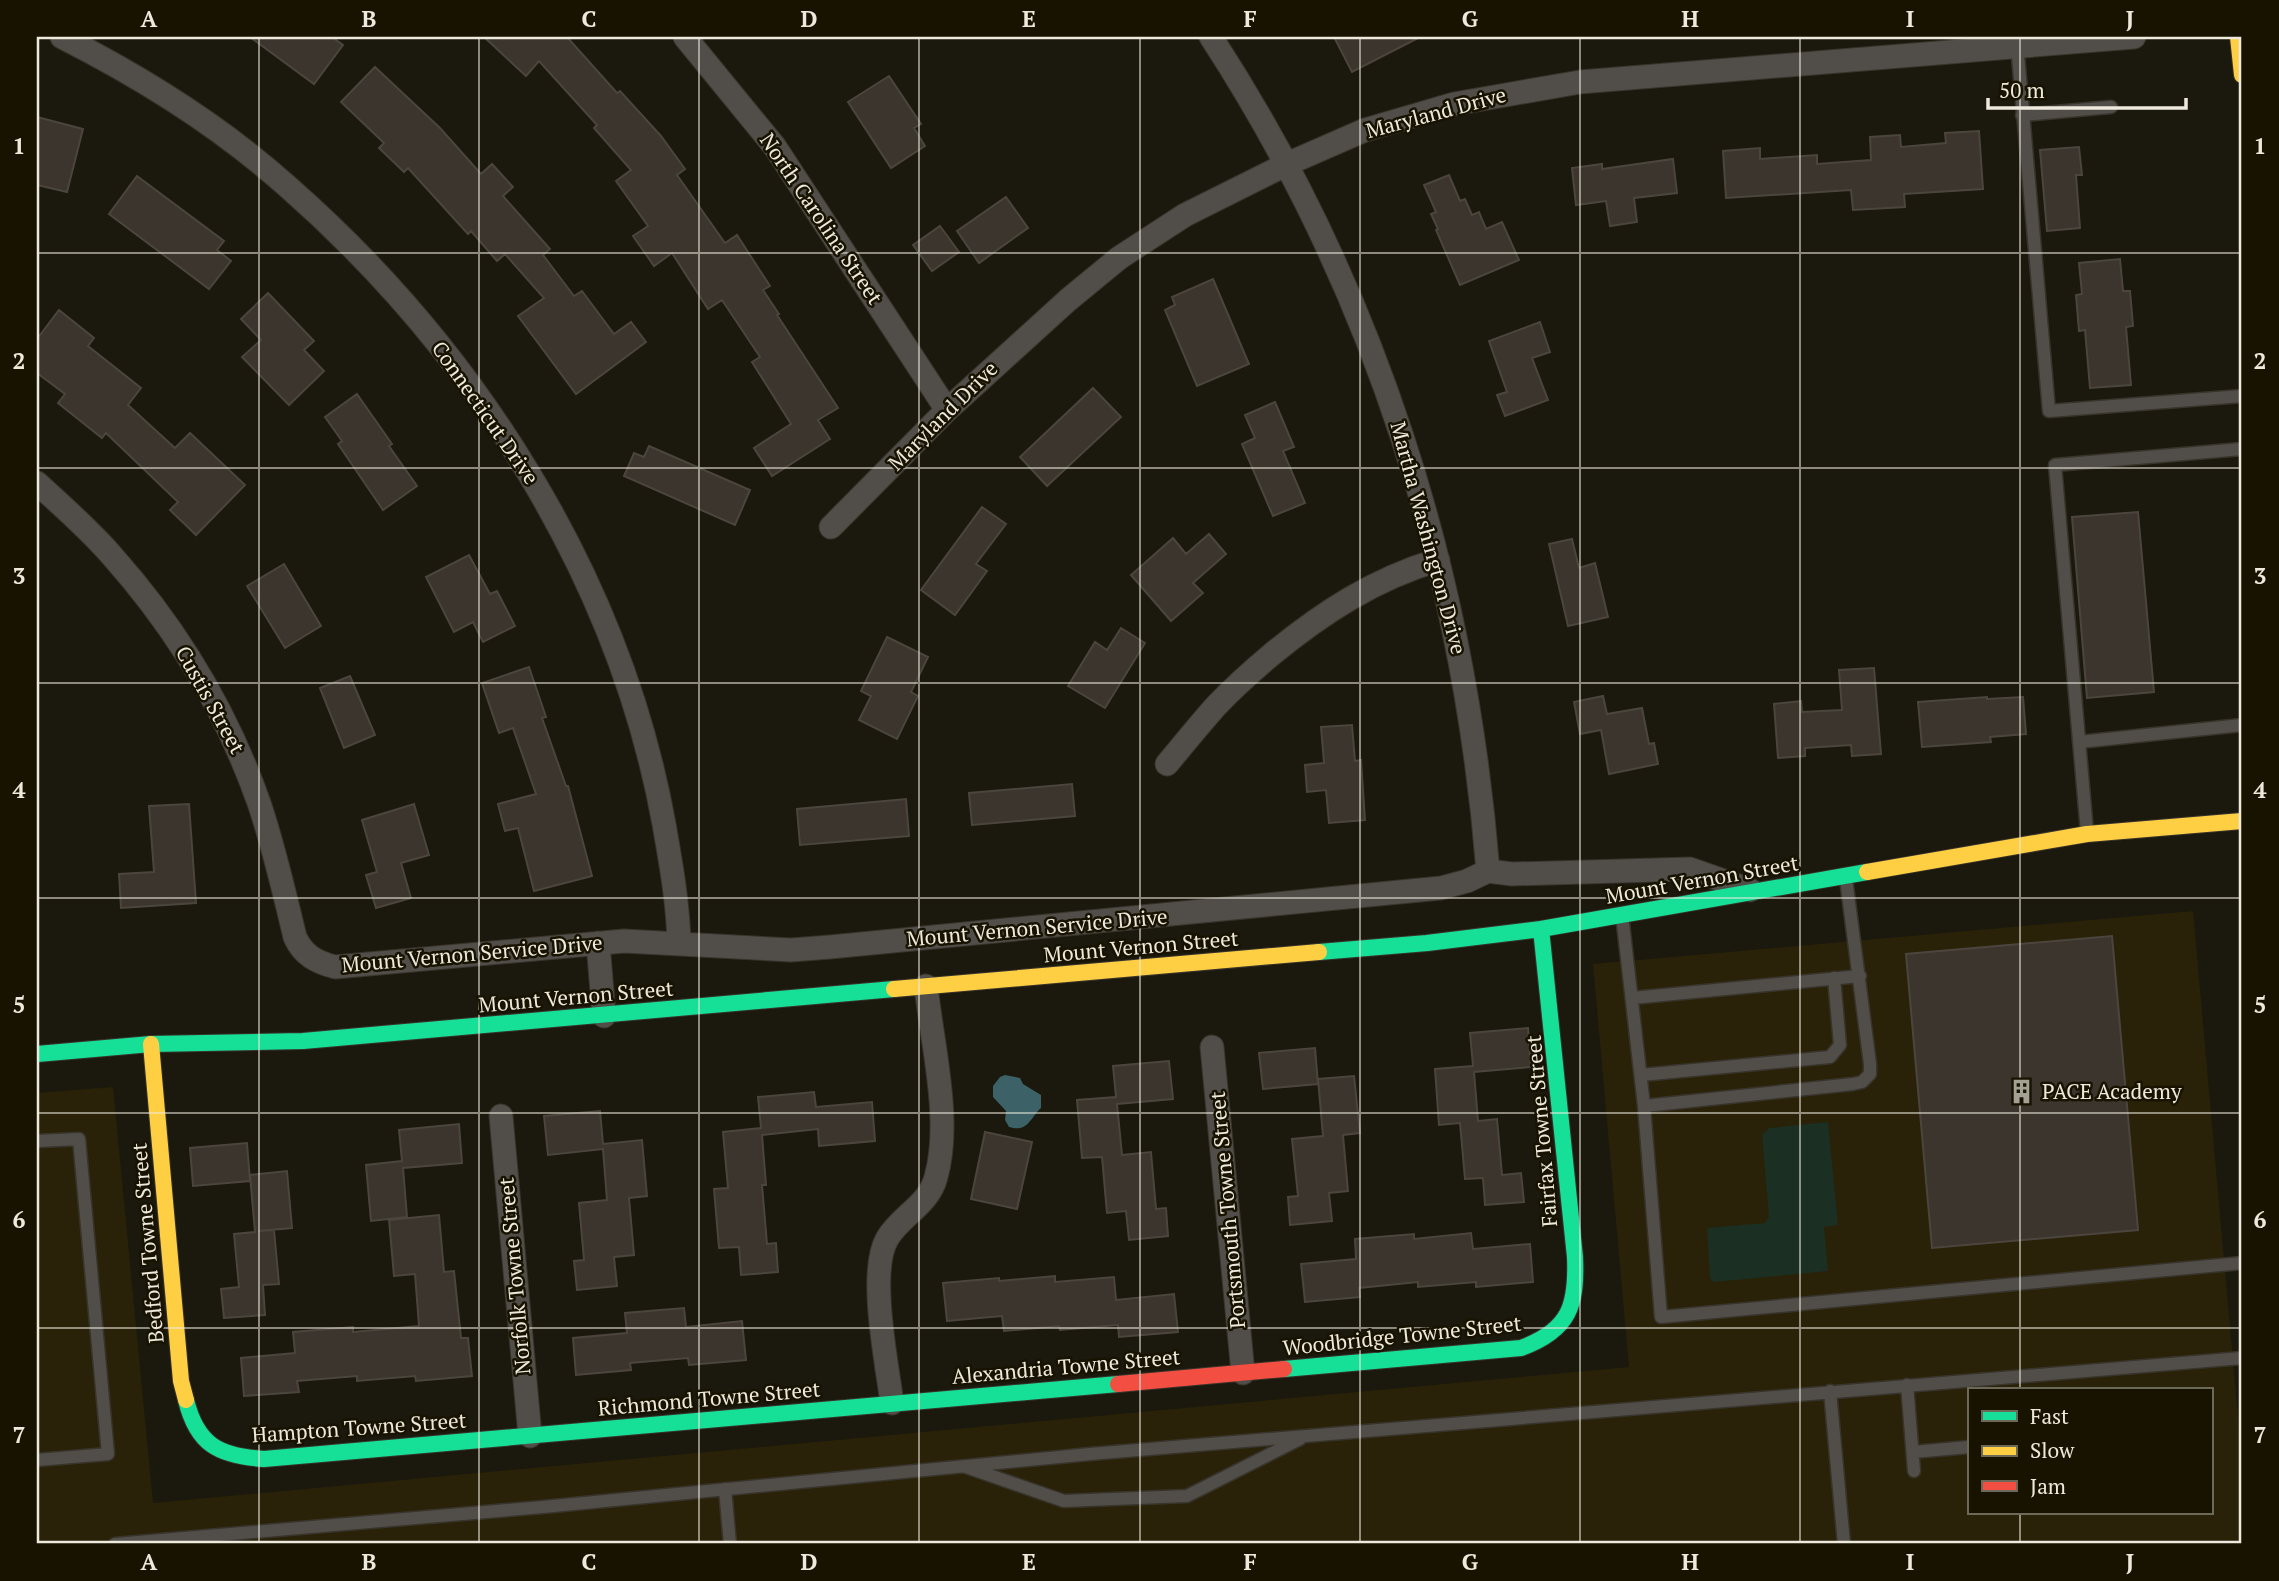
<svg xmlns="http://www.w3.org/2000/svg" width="2279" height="1581" font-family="'PT Serif',serif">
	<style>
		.built { fill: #292208; fill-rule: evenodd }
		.green { fill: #1b2f22 }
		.water { fill: #3c6166 }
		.building { fill: #3c352d; stroke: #4b453e; stroke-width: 2 }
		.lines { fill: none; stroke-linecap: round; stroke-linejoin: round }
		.lane-casing { stroke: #38342b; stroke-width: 15 }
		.street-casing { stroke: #38342b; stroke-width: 25 }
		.fast-casing { stroke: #38342b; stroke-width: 18 }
		.slow-casing { stroke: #38342b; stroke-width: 18 }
		.jam-casing { stroke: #38342b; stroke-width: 18 }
		.lane { stroke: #514e49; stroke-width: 12 }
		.street { stroke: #514e49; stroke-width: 23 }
		.fast { stroke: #16e098; stroke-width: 16 }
		.slow { stroke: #ffcf43; stroke-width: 16 }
		.jam { stroke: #f24e42; stroke-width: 16 }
		.grid { fill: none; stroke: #ede9dc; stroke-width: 2; stroke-opacity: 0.55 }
		.labels { text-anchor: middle; stroke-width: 5; stroke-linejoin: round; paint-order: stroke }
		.street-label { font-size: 21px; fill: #ede9dc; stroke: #181301 }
		.poi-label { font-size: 21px; fill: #ede9dc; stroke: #181301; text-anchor: start }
		.neatline { fill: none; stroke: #ede9dc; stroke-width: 2.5 }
		.grid-label { font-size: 23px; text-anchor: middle; font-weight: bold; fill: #ede9dc }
	</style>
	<rect width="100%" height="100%" fill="#1b180d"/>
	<path class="built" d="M2193,911l49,551v82h-2205v-451l76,-6 40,416 1476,-136 -36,-403zM1969,1390h242v123h-242z"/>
	<path class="green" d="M1828,1122l10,103 -14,2 4,44 -114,11 -4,-4 -3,-50 58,-5 4,-6 -7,-82 7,-7z"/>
	<path class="water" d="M1005,1075l15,3 3,6 18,11v13c-11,10 -13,25 -32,19l-4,-7 1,-9 -13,-14v-11l7,-9z"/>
	<path class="building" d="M250,37h82l11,8 -29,39z
		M484,37h83l50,56 3,-2 41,45 24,33 -8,6 48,68 12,-8 33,51 -7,4 16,24 -2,1 61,93 -20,12 12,19 -58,37 -18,-28 37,-24 -39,-62 8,-5 -38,-57 -14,9 -36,-56 -18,13 -21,-30 15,-10 -32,-45 15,-11 -37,-42 3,-3 -58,-64 -13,15z
		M1334,37h86l-68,35z
		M375,67l65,61 41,46 11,-10 21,23 -10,9 47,53 -7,6 31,41 8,-5 32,43 17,-12 15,20 -70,52 -58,-78 26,-18 -39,-44 -8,7 -26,-30 -3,3 -60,-66 -4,4 -25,-24 5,-5 -43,-41z
		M889,76l32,48 -7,4 11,18 -34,22 -43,-66z
		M37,117l46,12 -16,63 -30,-7z
		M1979,131l4,58 -79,5 1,13 -52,3 -2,-20 -125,8 -3,-47 37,-3v11l57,-4v9l54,-4 -1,-23 30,-2 1,12 45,-4 -1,-10z
		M2079,147l3,28h-6l4,53 -33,3 -7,-81z
		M1673,159l4,34 -43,5 3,24 -27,4 -4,-25 -30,4 -4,-37 30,-4v5z
		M1449,175l11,26 5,-2 7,16 7,-3 7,17 16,-7 17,38 -59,25 -24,-55 2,-1 -7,-15 5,-2 -12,-27z
		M137,176l87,65 -7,9 14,11 -22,28 -100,-75z
		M1006,197l22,31 -49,35 -22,-32z
		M940,226l19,26 -27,19 -19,-26z
		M2120,259l3,32h7l3,35 -7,1 5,58 -41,3 -5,-58 -6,1 -3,-36 6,-1 -3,-31z
		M1213,279l36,85 -52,22 -32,-76 10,-5 -3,-8z
		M268,293l46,48 -10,9 20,21 -35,34 -47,-48 19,-17 -20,-21z
		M59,310l35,28 -6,8 53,42 -13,17 47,43 15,-15 55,52 -49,50 -26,-25 8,-8 -72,-69 -4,5 -44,-35 7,-9 -28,-21v-34z
		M1540,322l10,30 -18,6 16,42 -43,16 -8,-21 10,-3 -18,-51z
		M1093,388l28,29 -74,69 -27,-29z
		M357,394l35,50 -3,2 28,40 -34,24 -45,-66 4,-3 -17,-24z
		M1275,402l19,45 -11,4 22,52 -32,13 -31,-72 13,-6 -10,-23z
		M649,446l101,44 -15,35 -111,-49 10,-23 10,4z
		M982,507l24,17 -30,40 11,7 -32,44 -34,-25z
		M2138,512l16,180 -67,6 -15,-181z
		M1209,534l17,20 -33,29 10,10 -32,28 -40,-46 42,-37 13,16z
		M1572,539l7,29 16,-5 13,54 -40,9 -19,-82z
		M469,555l21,39 7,-3 18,35 -32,16 -10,-20 -19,10 -28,-55z
		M284,564l37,62 -36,22 -38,-62z
		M1121,628l24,15 -40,65 -37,-22 27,-44 12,8z
		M887,637l41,20 -17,35 7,4 -21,43 -38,-19 12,-24 -10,-5z
		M529,667l17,50 -4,1 24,68h2l24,90 -58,15 -16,-63 -13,3 -7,-27 38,-10 -23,-66 -14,5 -17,-50z
		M1874,668l7,86 -29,2 -1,-11 -46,3v8l-27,2 -4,-54 27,-3 1,11 40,-2 -3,-40z
		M350,676l25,59 -31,13 -24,-60z
		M1603,696l4,18 35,-6 7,36 5,-1 4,21 -49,10 -8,-44 -21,4 -6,-32z
		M1987,697v2l36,-2 3,37 -36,3 1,5 -69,5 -4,-45z
		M1352,725l3,36 6,-1 4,60 -36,3 -3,-33 -19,2 -2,-27 19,-2 -3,-36z
		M1072,784l3,32 -103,9 -3,-32z
		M906,799l3,37 -109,9 -3,-36z
		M189,804l7,99 -75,5 -2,-34 35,-2 -5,-66z
		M414,804l15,51 -28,8 10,35 -35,10 -10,-33 11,-3 -15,-52z
		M2112,936l26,294 -206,18 -26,-294z
		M1528,1028l3,39 -57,5 4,49 19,-2 5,56 19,-2 3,29 -39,3 -2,-27 -18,1 -5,-56 -21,2 -4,-56 38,-3 -3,-33z
		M1315,1048l3,36 -55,5 -4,-36z
		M1169,1061l4,38 -56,5 5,51 29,-3 5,57 10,-1 2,28 -39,4 -3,-29 -19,2 -5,-56 -20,1 -5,-58 39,-3 -3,-31z
		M1354,1076l6,57 -17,2 5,56 -19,2 3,28 -42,4 -2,-28 10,-1 -6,-57 31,-3 -5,-57z
		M814,1092l2,15 56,-5 3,39 -56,5 -1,-17 -56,6 4,50h-4l5,59 9,-1 2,29 -37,3 -2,-28 -20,1 -5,-59 14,-1 -5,-56 38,-4 -3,-31z
		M600,1111l3,33 39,-4 5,56 -18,2 5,57 -20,2 3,29 -40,4 -3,-29 10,-1 -5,-57 28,-3 -4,-51 -55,6 -4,-39z
		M459,1124l3,39 -59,5 4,49 -36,4 -5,-56 36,-4 -3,-31z
		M985,1132l47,10 -15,67 -46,-10z
		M247,1143l3,38 -57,5 -3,-38z
		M287,1171l5,57 -34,3 16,-1 5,54 -16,1 2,30 -41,3 -3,-29 18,-2 -5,-53 21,-2 -5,-57z
		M439,1215l5,57 10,-1 7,67h7l4,38 -56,5 -1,-5 -58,5v-5l-60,5 2,11 -55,4 -3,-38 54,-5 -2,-21 60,-5v5l66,-6 -4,-52 -21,2 -5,-56z
		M1471,1233l2,16 57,-5 3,38 -57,5v-5l-58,5v-5l-59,6 1,9 -55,5 -4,-38 55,-5 -1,-20 59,-5v5z
		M1055,1276v6l59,-5 2,23 58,-6 4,38 -59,5 -1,-12 -58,5 -1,-4 -55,5 -2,-15 -55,5 -4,-38 56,-5v3z
		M684,1308l2,19 56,-6 4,39 -57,5 -1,-7 -58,5 1,7 -55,5 -3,-37 54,-5 -2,-20z"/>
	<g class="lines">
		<defs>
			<path id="lane" d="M2017,44l32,367 193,-15
				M2022,115l89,-8
				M2079,742l163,-17
				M2087,832l-32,-367 187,-16
				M1622,915l22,191 209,-22 9,-2 8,-8v-10l-24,-185
				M1632,998l228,-22
				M1641,1075l189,-18 10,-12 -6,-67
				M1644,1106l17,211 581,-54
				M37,1141l42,-2 29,315 -71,6
				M1907,1385l7,86
				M1830,1391l14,153
				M1913,1452l56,-5
				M966,1467l98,34 123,-5 113,-57
				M725,1489l5,55
				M115,1544l428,-37 547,-53 1152,-96"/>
			<path id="street" d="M62,37c79,40 159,90 225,149 188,165 332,390 377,638 7,40 14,79 15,119
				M685,37l90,110 172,263
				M1211,37c164,252 253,535 277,834
				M37,483c26,24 53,47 76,74 64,72 114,155 146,246 15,44 25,89 36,134 8,18 21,25 40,30l289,-26 167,9 39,-3 611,-59 26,-7 21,-10 24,3 178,-5 60,21
				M831,527l116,-117 121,-110 51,-42 66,-43 100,-50 80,-35 89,-26 126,-22 554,-45
				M1167,764c16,-19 32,-39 49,-58 17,-18 36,-35 55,-51 51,-42 103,-76 167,-95
				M598,943l6,73
				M1212,1047l31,326
				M501,1116l29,320
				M892,1403c-5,-39 -24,-131 -5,-164 13,-23 42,-34 49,-62 16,-57 -4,-133 -10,-191"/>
			<path id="fast" d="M1319,952l108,-9 114,-14 326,-57
				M37,1054l114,-10 152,-3 591,-52
				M1284,1369l237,-21c49,-18 56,-43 54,-91l-34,-328
				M186,1400c11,45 33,56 78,59l854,-75"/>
			<path id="slow" d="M2238,37l4,38
				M1867,872l220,-38 155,-13
				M894,989l425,-37
				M151,1044l30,337 5,19"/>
			<path id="jam" d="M1118,1384l166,-15"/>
		</defs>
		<use href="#lane" class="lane-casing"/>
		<use href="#street" class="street-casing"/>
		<use href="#fast" class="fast-casing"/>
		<use href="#slow" class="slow-casing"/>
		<use href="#jam" class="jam-casing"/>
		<use href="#lane" class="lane"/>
		<use href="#street" class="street"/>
		<use href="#fast" class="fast"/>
		<use href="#slow" class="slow"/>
		<use href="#jam" class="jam"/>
	</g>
	<path class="grid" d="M259,37v1507M479,37v1507M699,37v1507M919,37v1507M1140,37v1507M1360,37v1507M1580,37v1507M1800,37v1507M2020,37v1353M37,253h2205M37,468h2205M37,683h2205M37,898h2205M37,1113h2205M37,1328h2205M2020,1513v31"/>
	<defs>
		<symbol id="building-bare" viewBox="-9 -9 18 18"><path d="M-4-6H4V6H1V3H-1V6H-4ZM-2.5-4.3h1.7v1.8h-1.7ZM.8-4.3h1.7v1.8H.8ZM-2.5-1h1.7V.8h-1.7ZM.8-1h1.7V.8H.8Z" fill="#a4a094" stroke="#181301" stroke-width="2.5" paint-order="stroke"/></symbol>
	</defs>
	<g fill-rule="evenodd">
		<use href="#building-bare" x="2004" y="1074" width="35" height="35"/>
	</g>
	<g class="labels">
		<g class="street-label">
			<text transform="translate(1436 113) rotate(-15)" y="7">Maryland Drive</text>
			<text transform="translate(821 219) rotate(56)" y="7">North Carolina Street</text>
			<text transform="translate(485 413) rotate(55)" y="7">Connecticut Drive</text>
			<text transform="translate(943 416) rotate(-45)" y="7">Maryland Drive</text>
			<text transform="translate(1428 538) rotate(75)" y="7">Martha Washington Drive</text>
			<text transform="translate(210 700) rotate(61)" y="7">Custis Street</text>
			<text transform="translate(1702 880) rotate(-10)" y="7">Mount Vernon Street</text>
			<text transform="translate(1037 928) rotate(-5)" y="7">Mount Vernon Service Drive</text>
			<text transform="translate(1141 947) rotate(-5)" y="7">Mount Vernon Street</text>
			<text transform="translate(472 954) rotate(-5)" y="7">Mount Vernon Service Drive</text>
			<text transform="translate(576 997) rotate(-5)" y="7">Mount Vernon Street</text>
			<text transform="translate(1542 1131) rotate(-95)" y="7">Fairfax Towne Street</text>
			<text transform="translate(1228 1210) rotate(-95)" y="7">Portsmouth Towne Street</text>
			<text transform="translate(148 1243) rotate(-95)" y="7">Bedford Towne Street</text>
			<text transform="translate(515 1276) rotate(-95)" y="7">Norfolk Towne Street</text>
			<text transform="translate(1402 1336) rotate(-6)" y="7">Woodbridge Towne Street</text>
			<text transform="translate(1066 1367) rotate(-5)" y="7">Alexandria Towne Street</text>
			<text transform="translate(709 1399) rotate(-5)" y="7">Richmond Towne Street</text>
			<text transform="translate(359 1428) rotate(-4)" y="7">Hampton Towne Street</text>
		</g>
		<g class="poi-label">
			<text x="2042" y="1099">PACE Academy</text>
		</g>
	</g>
	<rect width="2279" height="1581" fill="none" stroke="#181301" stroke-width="77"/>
	<rect x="1968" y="1388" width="245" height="126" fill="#181301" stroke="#6d6959" stroke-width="2"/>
	<rect x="1982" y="1411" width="35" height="10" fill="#16e098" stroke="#6d6959" stroke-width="2"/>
	<text x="2030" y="1424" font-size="21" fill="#ede9dc">Fast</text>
	<rect x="1982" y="1446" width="35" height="10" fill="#ffcf43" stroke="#6d6959" stroke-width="2"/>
	<text x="2030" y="1458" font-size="21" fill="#ede9dc">Slow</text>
	<rect x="1982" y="1481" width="35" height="10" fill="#f24e42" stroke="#6d6959" stroke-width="2"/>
	<text x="2030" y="1494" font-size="21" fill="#ede9dc">Jam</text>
	<path d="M1988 98v10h198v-10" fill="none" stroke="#ede9dc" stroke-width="3.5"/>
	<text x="1999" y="98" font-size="21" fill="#ede9dc" stroke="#181301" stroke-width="5" paint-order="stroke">50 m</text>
	<rect x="38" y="38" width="2202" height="1504" class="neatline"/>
	<g class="grid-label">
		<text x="149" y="27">A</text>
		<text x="369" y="27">B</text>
		<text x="589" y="27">C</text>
		<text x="809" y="27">D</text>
		<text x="1029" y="27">E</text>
		<text x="1250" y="27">F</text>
		<text x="1470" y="27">G</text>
		<text x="1690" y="27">H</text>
		<text x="1910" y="27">I</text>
		<text x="2130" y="27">J</text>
		<text x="19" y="154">1</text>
		<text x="2260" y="154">1</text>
		<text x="19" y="369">2</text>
		<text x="2260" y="369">2</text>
		<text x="19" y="584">3</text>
		<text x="2260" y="584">3</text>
		<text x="19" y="798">4</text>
		<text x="2260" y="798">4</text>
		<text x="19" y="1013">5</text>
		<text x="2260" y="1013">5</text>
		<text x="19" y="1228">6</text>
		<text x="2260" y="1228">6</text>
		<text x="19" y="1443">7</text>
		<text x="2260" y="1443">7</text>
		<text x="149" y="1570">A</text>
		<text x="369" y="1570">B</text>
		<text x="589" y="1570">C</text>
		<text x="809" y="1570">D</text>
		<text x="1029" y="1570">E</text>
		<text x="1250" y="1570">F</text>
		<text x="1470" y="1570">G</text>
		<text x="1690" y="1570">H</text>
		<text x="1910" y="1570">I</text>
		<text x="2130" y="1570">J</text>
	</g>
</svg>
